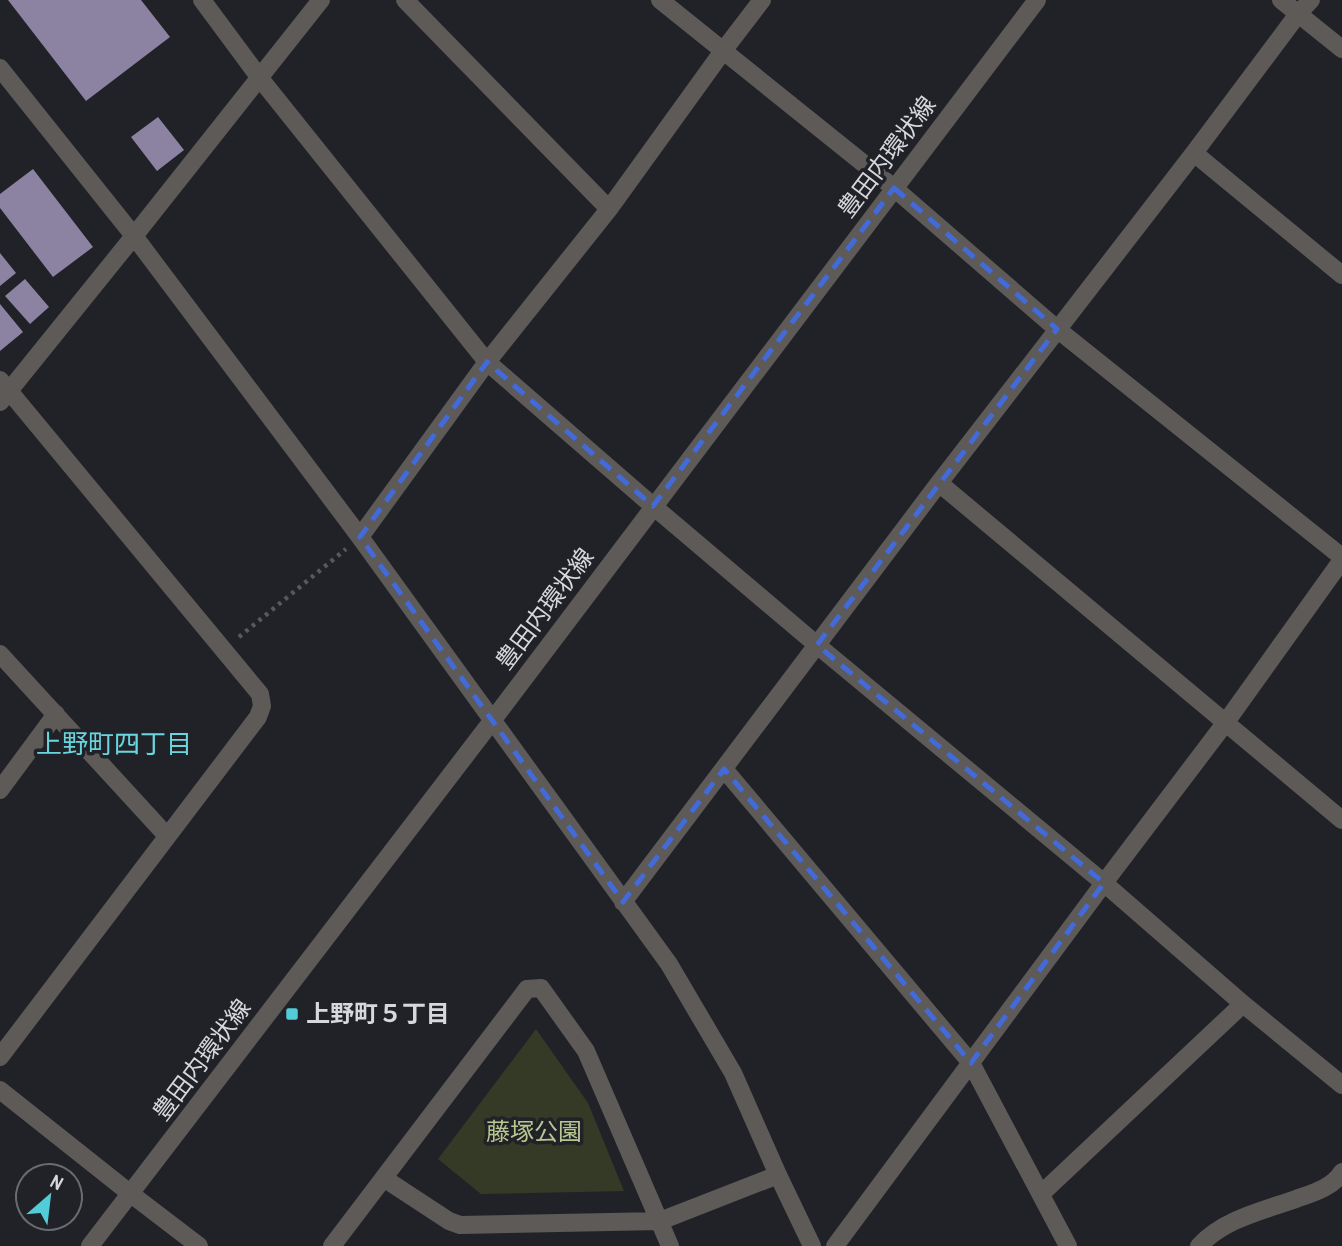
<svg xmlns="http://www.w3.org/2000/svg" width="1342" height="1246" font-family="'Archivo Narrow','Noto Sans JP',sans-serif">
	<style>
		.green { fill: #343a25 }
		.building { fill: #8c82a1 }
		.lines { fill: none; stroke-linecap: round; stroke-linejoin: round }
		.path { stroke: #58595f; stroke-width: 4.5; stroke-dasharray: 3.5 5; stroke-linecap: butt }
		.minor { stroke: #5d5a58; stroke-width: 18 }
		.marked { fill: none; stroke: #426ad9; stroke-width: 5; stroke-dasharray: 14 9; stroke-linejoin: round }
		.poi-dot { fill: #52ccd6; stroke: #212228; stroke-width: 2.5 }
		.labels { text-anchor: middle; stroke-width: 7; stroke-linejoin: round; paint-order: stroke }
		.street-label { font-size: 24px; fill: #d7d8dc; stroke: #212228 }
		.poi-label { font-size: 24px; font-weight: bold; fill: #d7d8dc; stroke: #212228; text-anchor: start }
		.park-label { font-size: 24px; fill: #b8c78f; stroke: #212228 }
		.neighbourhood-label { font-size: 26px; fill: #69d5de; stroke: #212228 }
	</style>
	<rect width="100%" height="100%" fill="#212228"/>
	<path class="green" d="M536,1029l52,74 36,88 -143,3 -43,-35z"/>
	<path class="building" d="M8,0h133l29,37 -84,64z
		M158,117l26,33 -27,21 -26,-34z
		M33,169l60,78 -40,30 -53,-69v-14z
		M0,253l16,20 -16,13z
		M25,279l24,28 -19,17 -25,-28z
		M0,304l23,28 -23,19z"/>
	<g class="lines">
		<path class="path" d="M239,637l107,-88"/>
		<path class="minor" d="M202,0l57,77 228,285 166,144 164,139 287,238 139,121 99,81
			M405,0l204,209
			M660,0l234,188 163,141 285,228
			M1281,0l61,49
			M0,68l134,168 226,301 309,427 64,109 45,102 34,71
			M1194,153l148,122
			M0,380l260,314 2,12 -4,11 -258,340
			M0,402l134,-166 187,-236
			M939,483l403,337
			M360,537l127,-175 122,-153 114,-158 39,-51
			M0,654l167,182
			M724,769l247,294 97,183
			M0,790l56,-76
			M623,902l316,-419 255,-330 104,-139 13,-14
			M0,1090l131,104 68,52
			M385,1179l64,42 11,4 200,-4 118,-46
			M1041,1194l202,-190
			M90,1246l402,-525 545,-721
			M332,1246l195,-257 14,-1 45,63 84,195
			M835,1246l269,-363 122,-161 116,-162
			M1199,1246c25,-27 63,-35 97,-47 17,-6 36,-11 46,-27"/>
	</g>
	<path class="marked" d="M894,188l163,141 -240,316 287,238 -133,180 -247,-294 -101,133 -263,-365 127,-175 166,144z"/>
	<rect class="poi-dot" x="285" y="1007" width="14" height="14" rx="3.5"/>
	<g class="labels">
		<g class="street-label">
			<text transform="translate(887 157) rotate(-53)" y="8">豊田内環状線</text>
			<text transform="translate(545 609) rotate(-53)" y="8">豊田内環状線</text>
			<text transform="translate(202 1060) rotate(-53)" y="8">豊田内環状線</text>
		</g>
		<g class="poi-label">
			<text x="306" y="1022">上野町５丁目</text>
		</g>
		<g class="park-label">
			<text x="534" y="1140">藤塚公園</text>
		</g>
		<g class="neighbourhood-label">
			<text x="114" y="753">上野町四丁目</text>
		</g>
	</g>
	<g transform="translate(49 1197) rotate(28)"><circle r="33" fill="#212228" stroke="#6a6b70" stroke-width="2"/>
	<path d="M0-5L12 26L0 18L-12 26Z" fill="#52ccd6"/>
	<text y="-10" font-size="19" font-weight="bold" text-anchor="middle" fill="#d7d8dc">N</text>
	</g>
</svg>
